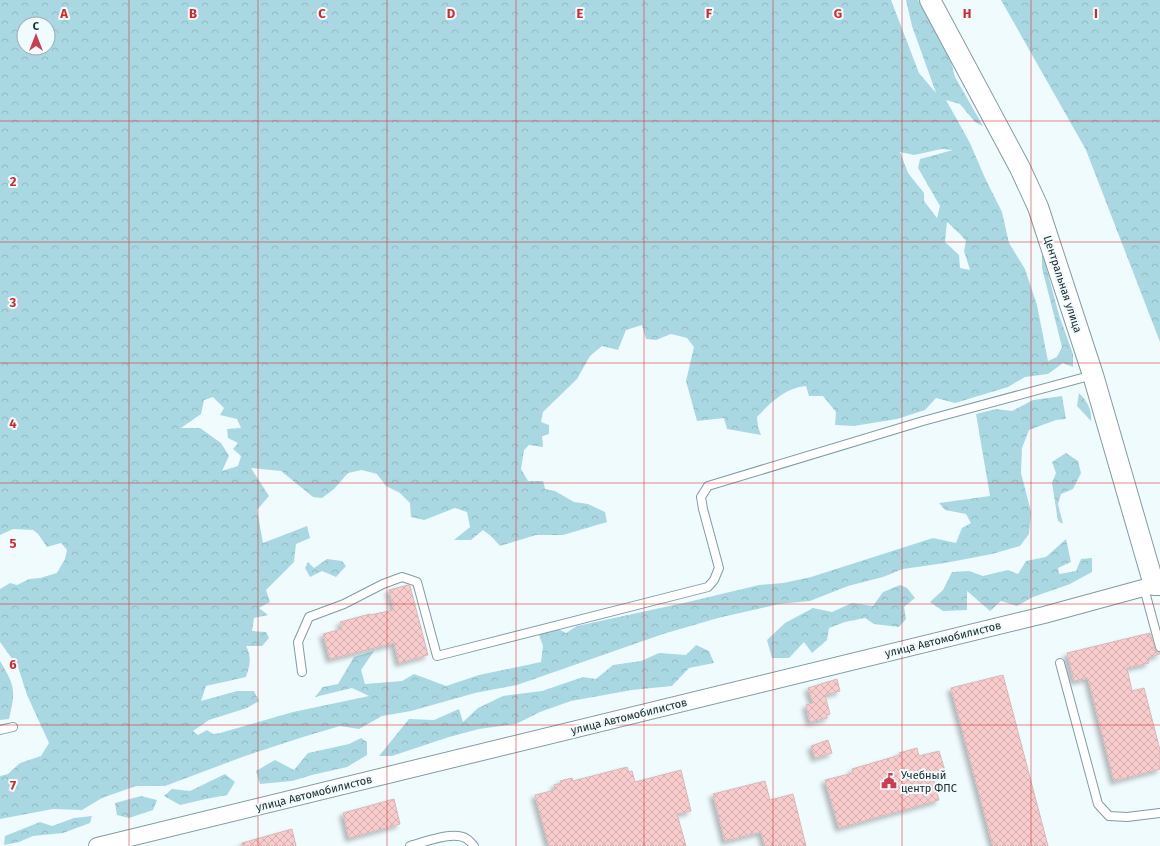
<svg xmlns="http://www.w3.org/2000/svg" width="1160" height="846" font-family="'Fira Sans',sans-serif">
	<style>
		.forest { fill: url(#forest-crowns); fill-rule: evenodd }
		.building { fill: url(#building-cross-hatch); stroke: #d6b9ba; filter: url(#shadow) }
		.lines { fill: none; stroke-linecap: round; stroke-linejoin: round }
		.service-casing { stroke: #819ca3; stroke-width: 10 }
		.minor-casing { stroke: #819ca3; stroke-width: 18 }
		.tertiary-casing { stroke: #819ca3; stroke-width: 22 }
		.service { stroke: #fff; stroke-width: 8 }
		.minor { stroke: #fff; stroke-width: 16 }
		.tertiary { stroke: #fff; stroke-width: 20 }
		.grid { fill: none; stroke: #d62828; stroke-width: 1; stroke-opacity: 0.55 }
		.labels { text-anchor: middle; stroke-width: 4; stroke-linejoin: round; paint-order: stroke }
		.street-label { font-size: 11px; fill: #202b2e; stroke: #f0fbfe }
		.poi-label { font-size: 11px; fill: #202b2e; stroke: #f0fbfe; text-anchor: start }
		.grid-label { font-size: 13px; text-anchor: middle; font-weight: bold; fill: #d62828; stroke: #f0fbfe; stroke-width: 4; stroke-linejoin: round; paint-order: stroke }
	</style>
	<defs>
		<pattern id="forest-crowns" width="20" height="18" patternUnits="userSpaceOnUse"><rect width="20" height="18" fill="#aad8e2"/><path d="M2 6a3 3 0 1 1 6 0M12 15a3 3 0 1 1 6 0" fill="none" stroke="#92bac2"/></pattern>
		<pattern id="building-cross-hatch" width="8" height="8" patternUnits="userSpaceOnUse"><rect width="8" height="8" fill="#f8cccc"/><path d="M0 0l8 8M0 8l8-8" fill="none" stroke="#d4afb0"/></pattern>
		<filter id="shadow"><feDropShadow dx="-3.5" dy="3.5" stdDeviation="2" flood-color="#0004"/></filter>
	</defs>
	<rect width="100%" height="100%" fill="#f0fbfe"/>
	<path class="forest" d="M0,0h891l28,73 17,20 -24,-67 -6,-26h12l33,62 4,15 28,49 -8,-4 -15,-18 -14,-4 24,43 15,35 17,34 7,31 16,26 12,36 11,56 9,-4 5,-10 -20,-79v-17l17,64 14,39v13l-10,-4 -15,11 -23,3 -17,10 -53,16 -19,-5 -11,12 -28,9 -43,7 -19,-1 1,-13 -13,-16h-14l-3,-10c-21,2 -35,16 -49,31l1,10 3,8 -34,-6 -3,-11 -27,3 -11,-40 8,-34 -7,-9 -16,-4 -15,6 -10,-1 -4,-14 -16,5 -8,20 -16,-4 -12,10 -13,23 -34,33 -2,10 8,3v9l-7,2 1,11 -14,-2 -5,5 -3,19 7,12h15l2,8 10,2 19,11 14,2 17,8 2,10 -44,13h-27l-36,11 -8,-9 -9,-7 -12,10h-17l16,-13 -3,-15 -12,-4 -31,12 -13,-3 -1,-14 -10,-10 -14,-7 -9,-12 -15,-4 -14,3 -14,16 -12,9 -9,-1 -32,-26 -30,-3 18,28 -12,14 6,33 44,-17 3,12 -14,6 -2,18 -28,28 4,12 -11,6 9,7 -14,3 -2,13 14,1 3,6 -7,8h-16c6,11 4,19 0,31l-40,9 -5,15 36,-10h17l5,10 -12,7 -38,12 -16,11 5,4 9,-5 6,4 7,-1 73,-21 76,-16 -17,-8 -37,9 8,-10 15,-3 16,-27 20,-6 -13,19 4,14 37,-3 12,-7 32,12 33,-11 62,-13 2,-16 -4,-11 17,-7 10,5 11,-7 111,-24 71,-17 24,-2 28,-6 122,-39 23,5 6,-15 9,-5 -5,-9 -21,-4 -6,-7 51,-7 -14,-82 20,-5 16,2 21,-11 29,-4 4,23 -10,1 -27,10 -7,18 -1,25 10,39 -2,22 -9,12 -28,8 -47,9 -42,6 -20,8 -35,9 -38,15 -31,3 -61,14 -55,16 -146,51 -42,8 -64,18 -29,5 -23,13 -19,-3 -37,11 -58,19 -80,30h-29l-34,12 -20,12 -29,-1 -53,10v-43l8,-2 12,-11 21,-7 8,-13 -22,-48 -9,-28 -18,-25v-53l10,-6 7,2 12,-6 11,-1 17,-5 8,-14 2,-9 -6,-7 -14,4 -9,-13 -5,-4 -20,-1 -13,6zM24,24h24v24h-24zM942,149l11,1 -33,9 -2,9 22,38 -3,12 -13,-17v-8l-16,-20 -8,-21 14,3zM947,222l13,12 6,7 -2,10 6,19 -10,-2 -1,-13 -14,-13zM213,397l11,11 -4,7 17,4 4,9 -14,1 1,9 10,5 -5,6 8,7 -3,10 -16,5 7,-15 -8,-13 -21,-15h-19l20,-14 3,-14z
		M1001,0h159v342l-74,-192z
		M1079,393c8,8 13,16 12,28l-14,-15z
		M1066,453l12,8 3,12 -8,16 -12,5 -3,10 5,20 -5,-3 -6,-38 4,-10 -4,-11z
		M1066,539l5,23 -13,6 1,6 17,-3 5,-12 11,-1v14l-22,12 -37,13 -16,9 -16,-5 -11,10 -23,-20v19l-24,1 -13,-9 13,-12 9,-18 17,-1 14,5 25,-6 10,4 8,-13 20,-4z
		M327,559l15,2 4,5 -10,11 -14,-6 -12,6 -5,-9 3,-6 6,6z
		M900,585l7,3 8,10 -11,9 2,12 -7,8 -25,-3 -9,-6 -20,4 -16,6 -2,12 -15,13 -8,-11 -15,16h-17l-5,-18 18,-17 28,-15 19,4 20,-9 21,3 10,-14z
		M696,645l13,6 5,12 -25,5 -17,18 -40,4 -61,11 -31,11 -24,12 -37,5 -30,8 -57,19h-13l30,-37 25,1 25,-11 4,13 15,-14 25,-12 39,-5 41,-14 13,2 17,-14 28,-4 18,-8 27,2z
		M0,661c15,25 16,29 9,58l-9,1z
		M361,738l6,4v13l-20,12 -35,8 -20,6 -32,3 -4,-13 19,-11 19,10 14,-17 41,-9z
		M225,774l10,8 -8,13 -21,4 -26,6 -16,-9 8,-7 18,2z
		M141,796l16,4 -4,10 -24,8 -12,-3 -2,-12z
		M92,816l-2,7 -27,10 -30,3 -14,6 -15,3 1,-9 35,-14 12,4 22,-8z"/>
	<path class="building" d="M408,585l2,1 18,69 -29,8 -5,-20 -64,16 -7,-25 19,-5 -2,-7 30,-8v1l24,-5 -5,-20z
		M1150,633l5,16 1,2 4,1v2l-12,4 1,5 -22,5 5,23 12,-3 16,62v19l-46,12 -26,-103 -14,3 -7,-28z
		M1003,675l45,171h-55l-42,-158z
		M837,679l3,12 -15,4 5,19 -3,1v3l-17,4 -4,-17 7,-2 -5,-15z
		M828,740l4,13 -17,5 -4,-12z
		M917,748l2,8 20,-5 7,23 -13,3 6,23 -100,28 -14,-48 28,-7 -1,-4 48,-14 -1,-2z
		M627,767l2,5 3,-1 3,11 46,-12 10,41 -14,3 9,32h-137l-14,-51 20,-5 -1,-5 7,-2 -1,-2 12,-3 1,3z
		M765,781l5,19 23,-6 13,52h-41l-4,-14 -36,9 -12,-47z
		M394,799l6,25 -51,14 -6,-25z
		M292,829l4,17h-54v-3z"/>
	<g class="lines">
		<defs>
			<path id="service" d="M1144,588l16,59
				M1060,663l38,141 11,12 18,1 33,-4
				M302,672l-4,-30 11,-25 35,-13 39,-20 19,-7 15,5 20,74 271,-69 6,-7 5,-12 -16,-59 -2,-12 7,-11 215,-65 170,-46
				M0,730l13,-3
				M410,846c15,-4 44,-16 57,-7 3,2 5,5 7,7"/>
			<path id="minor" d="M97,846l947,-231 110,-30"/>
			<path id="tertiary" d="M930,0l90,168 18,39 55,168 61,210h6"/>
		</defs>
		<use href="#service" class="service-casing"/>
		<use href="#minor" class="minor-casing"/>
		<use href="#tertiary" class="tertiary-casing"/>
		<use href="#service" class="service"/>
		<use href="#minor" class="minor"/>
		<use href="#tertiary" class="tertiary"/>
	</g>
	<path class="grid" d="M129,0v846M258,0v846M387,0v846M516,0v846M644,0v846M773,0v846M902,0v846M1031,0v846M0,121h1160M0,242h1160M0,363h1160M0,483h1160M0,604h1160M0,725h1160"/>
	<defs>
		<symbol id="civic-bare" viewBox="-9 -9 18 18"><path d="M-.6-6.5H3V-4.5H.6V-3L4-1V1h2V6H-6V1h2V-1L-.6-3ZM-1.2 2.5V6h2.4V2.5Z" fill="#cd3d51" stroke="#f0fbfe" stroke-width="2.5" paint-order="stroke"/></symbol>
	</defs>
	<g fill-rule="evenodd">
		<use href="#civic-bare" x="878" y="770" width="22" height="22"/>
	</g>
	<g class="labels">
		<g class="street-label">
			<text transform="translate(1063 284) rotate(72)" y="4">Центральная улица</text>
			<text transform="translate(943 639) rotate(-14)" y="4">улица Автомобилистов</text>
			<text transform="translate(629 716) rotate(-14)" y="4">улица Автомобилистов</text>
			<text transform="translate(314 793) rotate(-14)" y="4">улица Автомобилистов</text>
		</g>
		<g class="poi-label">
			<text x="901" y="779">Учебный<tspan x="901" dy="13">центр ФПС</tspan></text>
		</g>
	</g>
	<g class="grid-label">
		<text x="64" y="18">A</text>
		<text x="193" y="18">B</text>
		<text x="322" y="18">C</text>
		<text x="451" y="18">D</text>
		<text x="580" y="18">E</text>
		<text x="709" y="18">F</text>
		<text x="838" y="18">G</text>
		<text x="967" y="18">H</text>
		<text x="1096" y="18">I</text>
		<text x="13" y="186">2</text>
		<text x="13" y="307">3</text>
		<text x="13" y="428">4</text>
		<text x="13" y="548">5</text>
		<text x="13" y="669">6</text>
		<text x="13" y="790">7</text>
	</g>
	<g transform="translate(36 36)"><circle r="19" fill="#f0fbfe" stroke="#9da8ab"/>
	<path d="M0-3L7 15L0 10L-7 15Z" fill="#cd3d51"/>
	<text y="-6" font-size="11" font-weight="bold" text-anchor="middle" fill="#202b2e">С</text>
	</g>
</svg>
